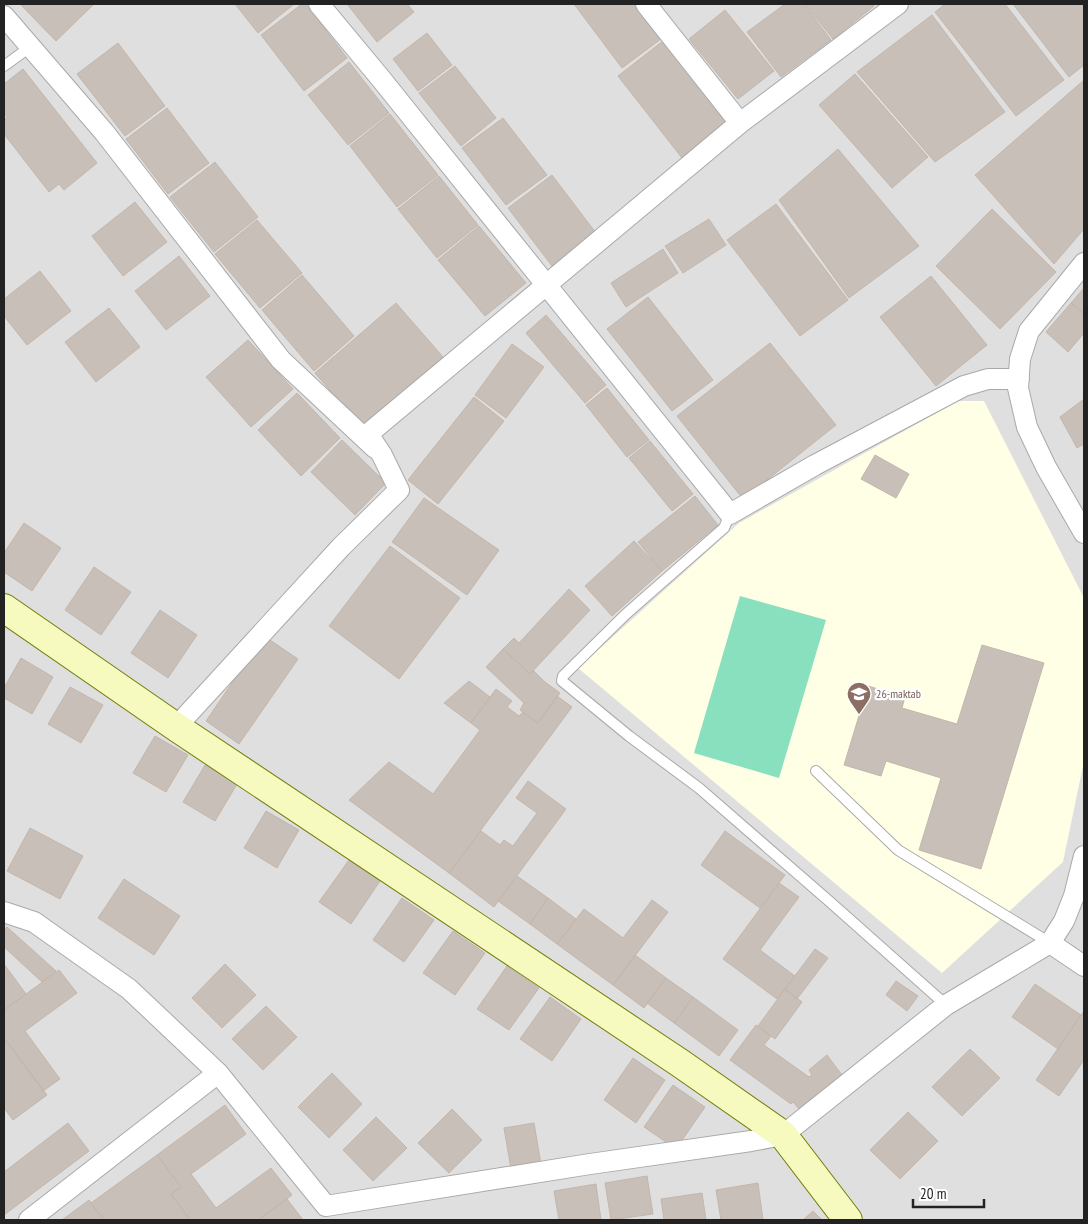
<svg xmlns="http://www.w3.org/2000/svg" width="1088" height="1224" font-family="'PT Sans Narrow',sans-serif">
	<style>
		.residential { fill: #e0dfdf }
		.education { fill: #ffffe5 }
		.pitch { fill: #88e0be }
		.building { fill: #c7bfb8; stroke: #c4b6ab }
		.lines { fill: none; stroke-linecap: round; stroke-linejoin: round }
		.lane-casing { stroke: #a9a9a9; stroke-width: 12 }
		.street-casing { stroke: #a9a9a9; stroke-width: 22 }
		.secondary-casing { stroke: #707d05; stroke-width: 30 }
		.lane { stroke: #fff; stroke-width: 10 }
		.street { stroke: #fff; stroke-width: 20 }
		.secondary { stroke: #f7fabf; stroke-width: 28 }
		.labels { text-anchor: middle; stroke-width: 4.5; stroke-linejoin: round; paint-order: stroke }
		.education-label { font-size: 12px; fill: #785e54; stroke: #fff; text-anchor: start }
	</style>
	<rect width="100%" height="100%" fill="#f2efe9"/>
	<path class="residential" d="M4,4h1080v1216h-1080z"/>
	<path class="education" d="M958,401h26l100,197v163l-21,101 -121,111 -364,-305 161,-145z"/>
	<path class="pitch" d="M740,596l86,24 -47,158 -85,-25z"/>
	<path class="building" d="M20,4h74l-38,37z
		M235,4h59l-36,29z
		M302,4h4l41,54 -43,33 -43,-56z
		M347,4h60l7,8 -37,30z
		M574,4h61l26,35 -39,29z
		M785,4h19l27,36 -50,37 -34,-45z
		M805,4h67l2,2 -41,33z
		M945,4h60l59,76 -48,36 -81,-104z
		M1013,4h71v61l-15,12z
		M725,10l49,61 -36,28 -49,-60z
		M932,15l73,97 -70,50 -78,-90z
		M427,33l25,32 -34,26 -25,-32z
		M663,41l64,82 -45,35 -64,-82z
		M118,43l47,63 -40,30 -48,-62z
		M349,62l40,51 -41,32 -40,-50z
		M455,66l41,52 -35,28 -42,-53z
		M23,69l74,94 -33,27 -5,-6 -10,8 -45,-58v-14l3,-3 -2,-3 -1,1v-31z
		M855,74l73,83 -36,31 -73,-83z
		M1084,80v149l-30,35 -79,-89z
		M167,108l42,55 -41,31 -42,-55z
		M390,114l48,61 -41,32 -47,-61z
		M503,118l44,57 -41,30 -44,-57z
		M838,149l81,97 -70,52 -70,-98z
		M215,162l43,55 -44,35 -44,-55z
		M552,175l44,58 -44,33 -44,-58z
		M439,176l39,49 -41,33 -39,-49z
		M135,202l32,40 -44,34 -31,-40z
		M776,204l72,96 -48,36 -73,-96z
		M992,209l64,63 -56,57 -64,-63z
		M709,219l17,26 -43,28 -18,-27z
		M257,220l45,53 -42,35 -45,-54z
		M479,226l47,57 -41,33 -47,-56z
		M663,249l15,24 -52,34 -15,-24z
		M179,256l31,40 -44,34 -31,-39z
		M40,271l31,40 -44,34 -23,-29v-17z
		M302,275l52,61 -40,35 -52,-61z
		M931,276l56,69 -51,41 -56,-69z
		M1084,288v26l-13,-11z
		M648,297l65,83 -41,31 -65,-82z
		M396,303l47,54 -81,70 -47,-54z
		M1071,303l13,11v19l-16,19 -22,-20z
		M109,308l31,39 -44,35 -31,-40z
		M546,315l60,70 -21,18 -59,-70z
		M248,340l45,49 -42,38 -45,-50z
		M770,343l66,82 -93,74 -66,-83z
		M512,344l32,23 -38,51 -31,-23z
		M607,388l42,52 -22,17 -41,-52z
		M297,393l43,45 -39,38 -43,-46z
		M474,397l30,24 -66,83 -30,-24z
		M1084,399v45l-7,4 -17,-31z
		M342,440l44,43 -31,32 -44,-43z
		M650,441l43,53 -21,17 -43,-53z
		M875,455l34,19 -13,24 -35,-19z
		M695,496l23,29 -56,46 -24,-29z
		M424,498l75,52 -32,45 -75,-53z
		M24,523l37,25 -29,43 -28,-19v-19z
		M634,541l28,30 -50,45 -27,-30z
		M390,546l70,52 -61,81 -70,-53z
		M94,567l37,25 -30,43 -36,-25z
		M569,589l21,21 -60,64 -27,-25 11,-11 5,5z
		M160,610l37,25 -29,43 -37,-25z
		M264,636l34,23 -59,85 -33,-23z
		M982,645l62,18 -63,206 -62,-19 22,-72 -55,-17 -5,15 -37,-11 24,-79 37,11 -3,11 55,16z
		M503,649l27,25 3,-4 12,12 15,11 -22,30 -18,-13 4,-7 -38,-36z
		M21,658l32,19 -21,37 -28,-16v-10z
		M469,681l21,16 -19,26 -27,-20z
		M70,687l33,18 -22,38 -33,-19z
		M496,689l16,12 -5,6 12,9 4,-4 15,11 19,-27 15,11 -123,166 -100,-73 40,-38 44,32 47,-64 -9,-7z
		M155,736l33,19 -22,37 -33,-19z
		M205,765l32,19 -22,37 -32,-19z
		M528,781l38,28 -72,98 -45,-34 32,-42 19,14 4,-5 9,6 24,-33 -21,-15z
		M266,811l33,19 -22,38 -33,-20z
		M30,828l53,28 -23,43 -53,-28z
		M725,831l60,44 -25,33 -59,-43z
		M349,860l31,21 -29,43 -32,-22z
		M517,876l31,22 -18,26 -32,-23z
		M124,879l56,37 -26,39 -56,-37z
		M779,883l20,14 -39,53 35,26 -18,23 -54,-40z
		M402,898l32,22 -30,42 -31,-22z
		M548,898l28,21 -19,25 -27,-20z
		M652,900l16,12 -55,73 -56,-41 27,-35 39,29z
		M7,927l49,44 -14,11 -38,-35v-17z
		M453,931l32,22 -30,42 -32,-22z
		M815,949l13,9 -31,41 -12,-10z
		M635,955l31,23 -22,30 -31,-23z
		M4,964l22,30 -22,16z
		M225,964l31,31 -34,33 -30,-30z
		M507,966l32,22 -30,42 -32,-21z
		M59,970l18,23 -52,38 35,48 -17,12 -39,-53v-28z
		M666,978l27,19 -19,26 -27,-20z
		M896,981l22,15 -11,15 -21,-16z
		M1035,984l46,31 -23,34 -46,-32z
		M785,989l17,13 -27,37 -17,-13z
		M550,997l31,22 -29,42 -32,-22z
		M693,997l45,33 -19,26 -45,-33z
		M266,1006l31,31 -34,33 -31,-31z
		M1084,1011v49l-25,36 -23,-16z
		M756,1025l15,11 -7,9 45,32 3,-2 -3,-5 18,-15 15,20 -43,34 -6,-7 -2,2 -61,-44z
		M4,1038l43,57 -34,25 -9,-12z
		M970,1049l30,29 -38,38 -30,-29z
		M633,1058l32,22 -29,43 -32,-23z
		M332,1073l30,31 -33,34 -31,-31z
		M673,1085l32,22 -29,42 -32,-22z
		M225,1105l21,29 -55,40 25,34 55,-40 21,27 -34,25h-68l-19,-26 10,-7 -24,-32z
		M452,1109l30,31 -33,33 -31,-30z
		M908,1112l30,29 -38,38 -30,-29z
		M376,1117l31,31 -34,33 -30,-31z
		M68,1123l21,28 -85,64v-43z
		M534,1123l7,41 -30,5 -7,-41z
		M157,1155l24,32 -10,7 19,26h-86l-13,-17z
		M647,1176l6,38 -42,6 -6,-37z
		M758,1183l5,37h-42l-5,-30z
		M596,1184l5,36h-42l-5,-29z
		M702,1193l4,27h-42l-3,-21z
		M287,1199l16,21h-45z
		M89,1200l15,20h-42z
		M813,1211l9,9h-19z"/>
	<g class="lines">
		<defs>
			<path id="lane" d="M4,66l26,-19
				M730,514l-6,14 -98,86 -63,62 -1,5 67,55 70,52 130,113 117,104
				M816,771l82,79 152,93"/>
			<path id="street" d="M319,4l63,76 348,434 85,-49 149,-79 24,-7h31
				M646,4l94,119
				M4,16l100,116 177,228 94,88
				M1084,263l-55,68 -9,28 -2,29 9,39 19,40 38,66
				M176,727l165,-180 58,-57 -17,-35 -14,-21 372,-311 158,-119
				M4,912l30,10 95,67 89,84 108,133 264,-42 161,-23 32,-6 163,-130 104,-62 14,-22 10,-25 10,-40
				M1050,943l34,23
				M29,1220l189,-147"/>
			<path id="secondary" d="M4,608l172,119 504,336 103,72 65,85"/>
		</defs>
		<use href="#lane" class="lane-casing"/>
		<use href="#street" class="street-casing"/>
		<use href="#secondary" class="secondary-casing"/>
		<use href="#lane" class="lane"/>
		<use href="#street" class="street"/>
		<use href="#secondary" class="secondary"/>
	</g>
	<defs>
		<symbol id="school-pin" viewBox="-11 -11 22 30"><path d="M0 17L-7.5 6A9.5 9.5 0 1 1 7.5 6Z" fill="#8d6e63" stroke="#fff"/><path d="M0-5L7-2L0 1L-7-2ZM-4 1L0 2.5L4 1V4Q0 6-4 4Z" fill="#fff"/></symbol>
	</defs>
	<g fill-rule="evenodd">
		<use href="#school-pin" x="845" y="680" width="28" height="38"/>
	</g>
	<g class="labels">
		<g class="education-label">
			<text x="876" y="698">26-maktab</text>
		</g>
	</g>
	<rect width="1088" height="1224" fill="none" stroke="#222222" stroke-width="10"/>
	<path d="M913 1199v8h71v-8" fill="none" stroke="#222222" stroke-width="2.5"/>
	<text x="920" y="1199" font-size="15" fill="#222222" stroke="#ffffff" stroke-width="4" paint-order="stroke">20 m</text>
</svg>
